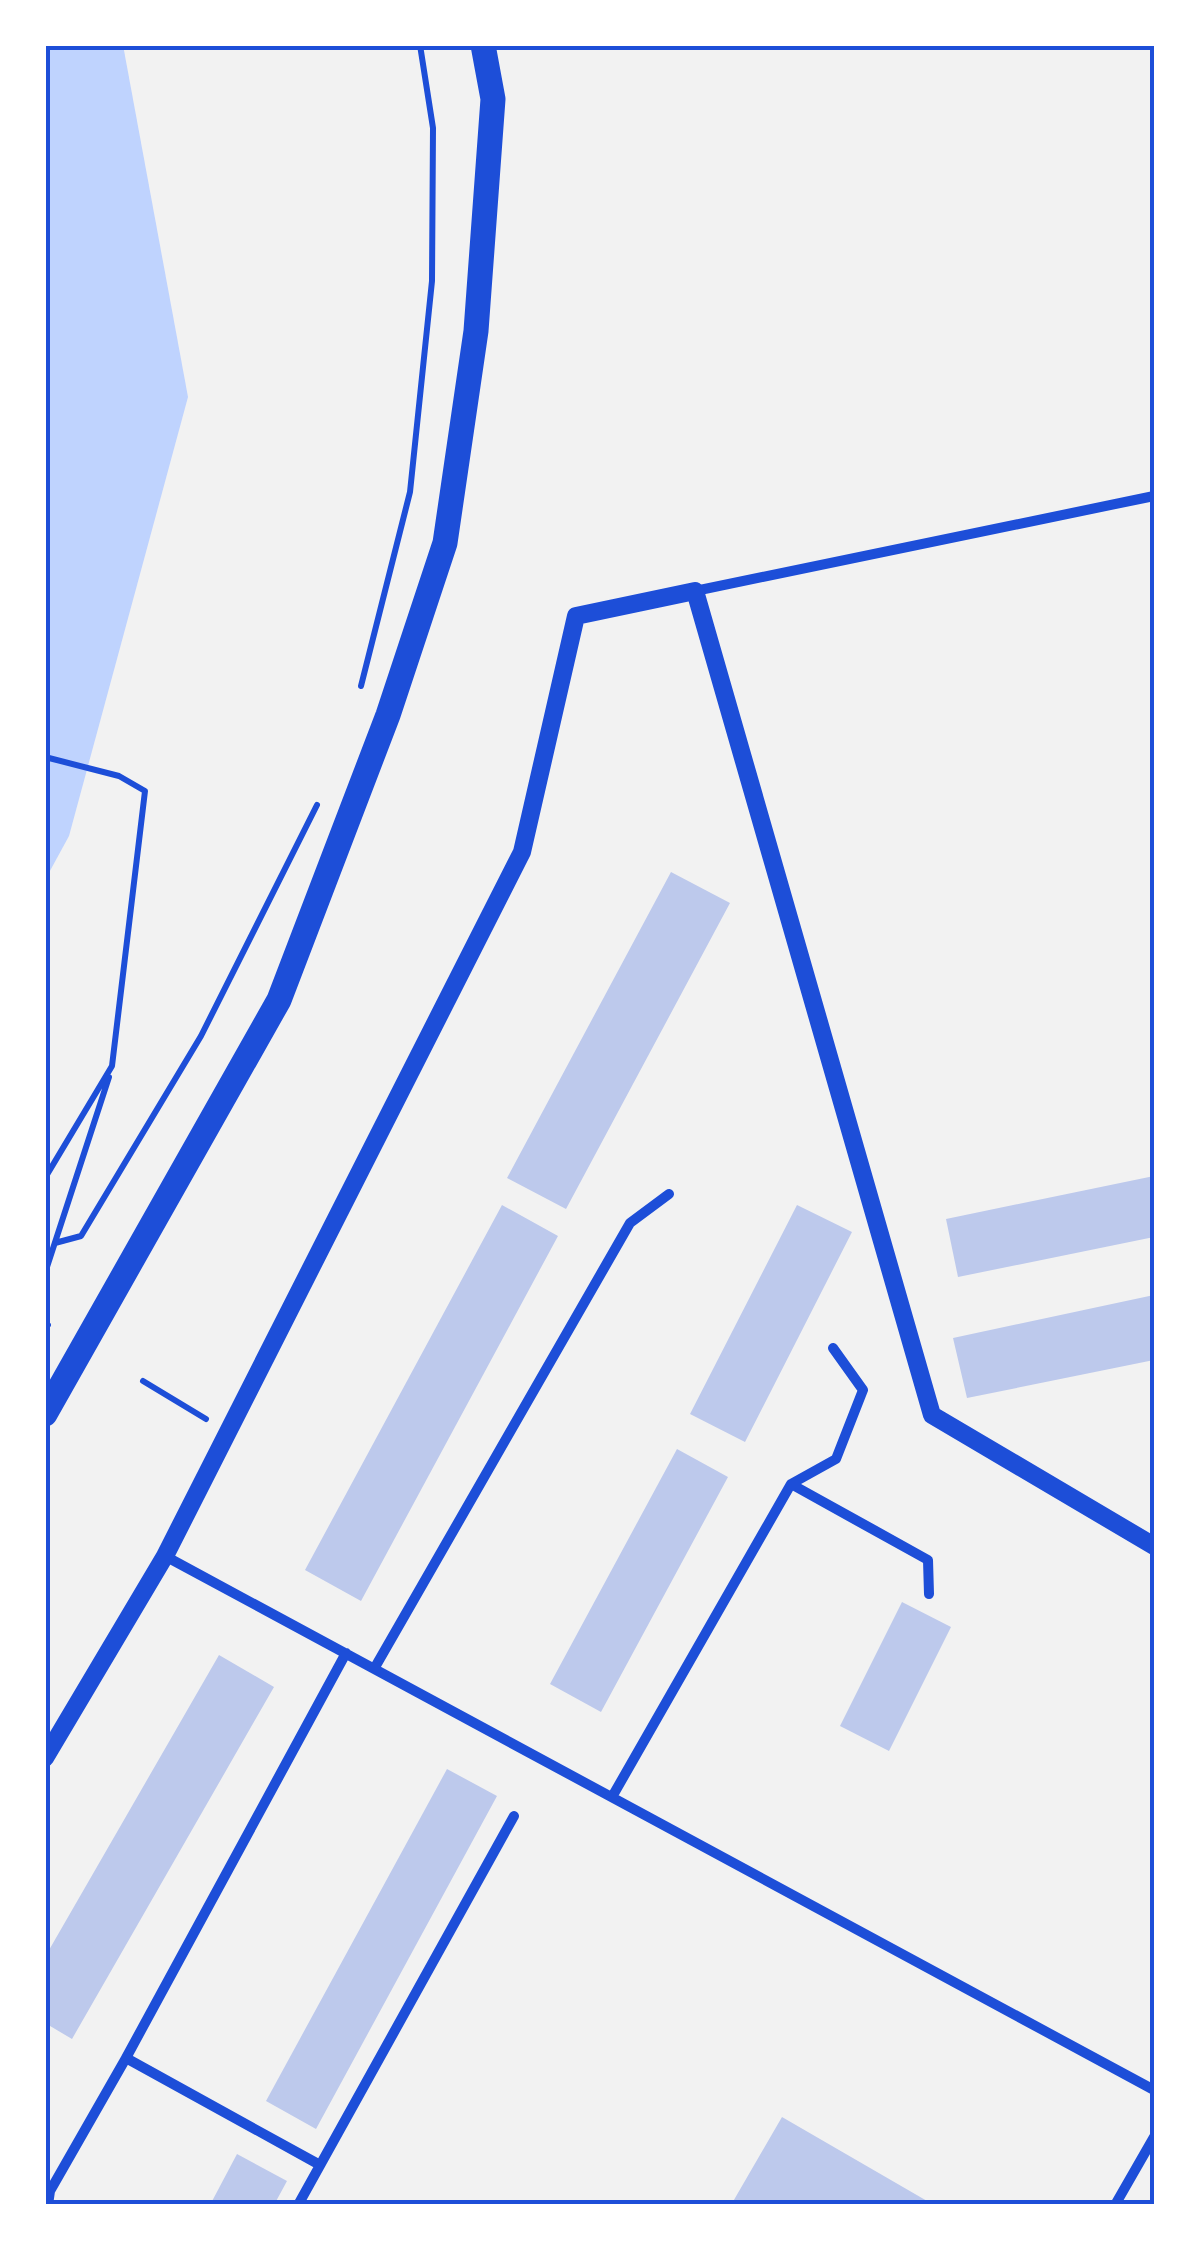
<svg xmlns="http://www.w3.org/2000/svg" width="1199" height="2250" font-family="Helvetica,sans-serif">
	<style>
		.water { fill: #bfd3fe }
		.building { fill: #bdc9ec }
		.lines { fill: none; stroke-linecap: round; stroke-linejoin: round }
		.path { stroke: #1d4ed8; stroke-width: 6 }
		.minor { stroke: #1d4ed8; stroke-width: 10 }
		.tertiary { stroke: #1d4ed8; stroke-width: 18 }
		.primary { stroke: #1d4ed8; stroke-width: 25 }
		.neatline { fill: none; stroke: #1d4ed8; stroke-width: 4 }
	</style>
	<rect width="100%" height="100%" fill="#f2f2f2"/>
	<path class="water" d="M45,45h78l65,352 -119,439 -24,44z"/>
	<path class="building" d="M671,872l59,31 -164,306 -59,-31z
		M1154,1176v61l-196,40 -12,-58z
		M502,1205l56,31 -197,365 -56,-31z
		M797,1205l55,27 -107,210 -55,-28z
		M1154,1295v65l-187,38 -14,-60z
		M677,1449l51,28 -127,235 -51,-28z
		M902,1602l49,25 -62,124 -49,-25z
		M219,1655l55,32 -202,352 -27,-16v-66z
		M447,1769l50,27 -181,333 -50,-28z
		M782,2117l152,88h-203z
		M237,2154l50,27 -13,24h-64z"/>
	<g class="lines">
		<path class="path" d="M361,686l49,-194 22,-211 1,-153 -13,-83
			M45,757l74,19 26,15 -33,275 -67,112
			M55,1243l26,-7 120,-200 116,-231
			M45,1273l64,-196
			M45,1324l3,1
			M143,1381l63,38"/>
		<path class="minor" d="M695,591l459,-95
			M791,1484l45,-25 27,-69 -30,-42
			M165,1556l989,534
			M374,1669l256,-446 39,-29
			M612,1797l179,-313 137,76 1,34
			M320,2165l-194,-107 220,-405
			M48,2205l2,-14 76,-133
			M298,2205l216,-389
			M1115,2205l39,-68"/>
		<path class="tertiary" d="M45,1758l120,-202 357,-704 54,-236 119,-25 237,824 222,131"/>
		<path class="primary" d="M45,1414l234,-414 109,-285 57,-172 31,-212 17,-232 -10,-54"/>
	</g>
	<rect width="1199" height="2250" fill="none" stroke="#ffffff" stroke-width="95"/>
	<rect x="48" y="48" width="1104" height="2154" class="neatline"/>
</svg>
